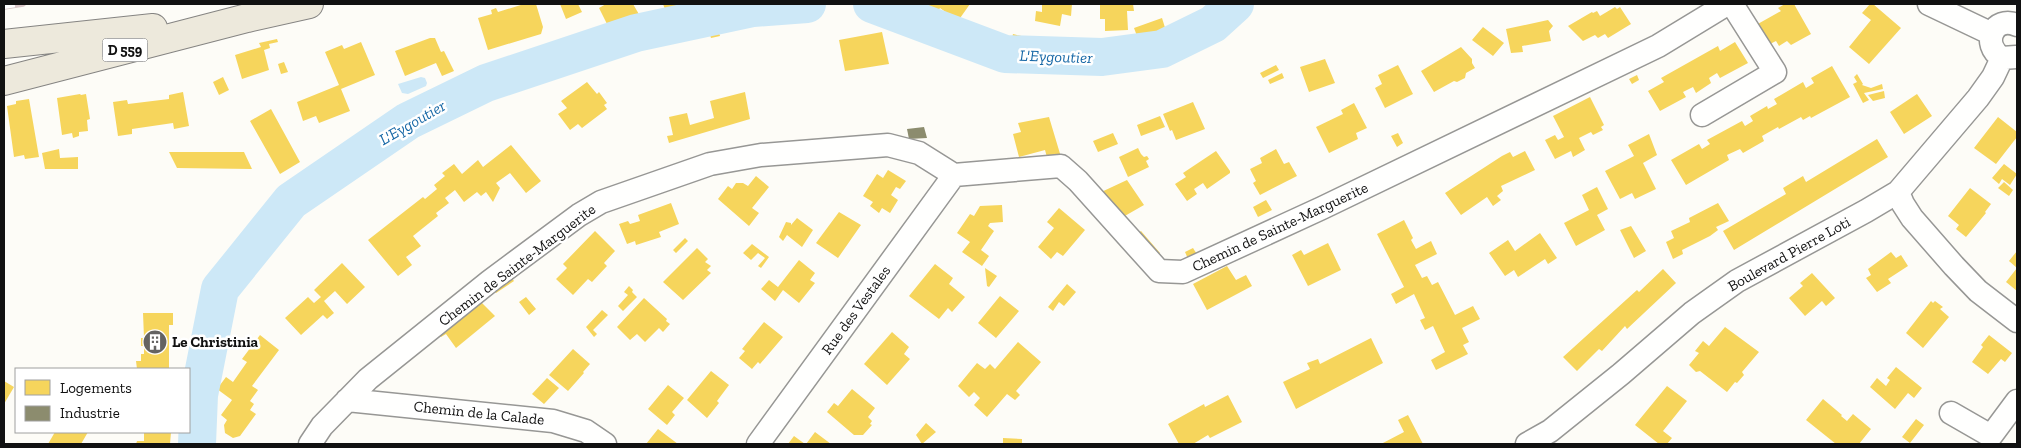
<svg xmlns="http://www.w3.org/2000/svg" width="2021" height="448" font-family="'Zilla Slab',serif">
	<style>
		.water { fill: #cde8f7 }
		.homes { fill: #f6d55c }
		.industry { fill: #8c8c6e }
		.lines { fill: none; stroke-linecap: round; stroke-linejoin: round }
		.river { stroke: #cde8f7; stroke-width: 38 }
		.minor-casing { stroke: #979795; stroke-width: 25 }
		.major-casing { stroke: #858482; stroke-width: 30 }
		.minor { stroke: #fffffe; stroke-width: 22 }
		.major { stroke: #ede9dc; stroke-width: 28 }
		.rail-casing { stroke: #d9c6c7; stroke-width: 5.5 }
		.rail { stroke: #fff; stroke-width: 4; stroke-dasharray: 11; stroke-linecap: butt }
		.labels { text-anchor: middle; stroke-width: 5; stroke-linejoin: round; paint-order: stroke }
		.shield { fill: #fff; stroke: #585858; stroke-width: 1 }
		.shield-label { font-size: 14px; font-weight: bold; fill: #111 }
		.street-label { font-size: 15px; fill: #111; stroke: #fff }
		.poi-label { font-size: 15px; font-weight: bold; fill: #111; stroke: #fff; text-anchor: start }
		.water-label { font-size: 16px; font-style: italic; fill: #1768a6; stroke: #fff }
	</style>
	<rect width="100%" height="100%" fill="#fdfcf7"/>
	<path class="water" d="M421,77l4,1 2,5 -1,3 -18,8 -6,-1 -4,-9z"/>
	<path class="homes" d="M524,4h12l7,23 -2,7 -53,16 -10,-32 14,-4 -1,-4 5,-2 2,4z
		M560,4h18l4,8 -16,7z
		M606,4h27l7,12 -32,10 -9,-18z
		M663,4h17l2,4 -16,4z
		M922,4h48l-12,17 -18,-13 -4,6z
		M1042,4h30l-1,12 -9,-2 -2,12 -25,-5 1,-10 6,1z
		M1105,4h28l1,7h-7l1,19 -23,1v-12h-5v-14h5z
		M1785,4h9l17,30 -20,11 -4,-4 -8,5 -3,-5 -8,4 -12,-20 25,-14 -3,-3z
		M1870,4h3l28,24 -32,36 -20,-17 22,-27 -9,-7z
		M1615,7l2,2 3,-2 11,17 -23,14 -3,-4 -7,4 -3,-3 -12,6 -15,-15 24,-14 1,1 4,-2 3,5z
		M1162,18l5,16 -27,10 -6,-16z
		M1548,20l5,6 -4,5 2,10 -29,5 1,6 -12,1 -5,-24z
		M1483,27l21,16 -11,13 -21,-16z
		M718,29l2,7 -9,2 -2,-7z
		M882,32l7,32 -44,7 -6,-31z
		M1013,34l13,3 -3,15 -14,-3z
		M430,38h5l6,14 3,-1 10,20 -12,5 -6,-13 -31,13 -10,-25z
		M277,39l1,3 -9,2 1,4 -6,2 5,20 -27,9 -7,-24 26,-8 -2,-4z
		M361,42l14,33 -34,14 9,22 -31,12 -3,-7 -13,5 -6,-19 42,-17 -14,-33 17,-7 2,4z
		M1735,42l13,21 -28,15 -3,-5 -8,5 2,5 -15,10 -3,-6 -10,5 3,5 -26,14 -12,-20 16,-9 -3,-4 57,-32 2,5z
		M1461,47l11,12v4l3,5 -9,5 -1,5 -8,4 -3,-1 -20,11 -13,-21z
		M1325,59l10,24 -26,9 -9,-25z
		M284,62l4,10 -7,2 -3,-10z
		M1276,65l3,5 -16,8 -3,-5z
		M1398,65l15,29 -28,14 -10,-20 7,-4 -4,-9z
		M1832,66l18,31 -39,21 -1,-2 -7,4 -2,-3 -22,12 -1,-2 -16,9 2,5 -21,12 -3,-4 -13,6 2,5 -43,25 -15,-25 28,-16 3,5 8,-5 -3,-4 35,-19 3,5 8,-5 -3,-5 17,-10 1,3 9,-5 -3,-5 29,-17 3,6 8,-5 -3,-5z
		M1282,73l2,5 -14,6 -2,-4z
		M1857,74l6,10 -1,1 9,3 11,-4 1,5 -19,4 5,7 -6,3 -10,-19 4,-2 -3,-5z
		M1637,75l2,5 -7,4 -3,-5z
		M223,77l6,13 -10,5 -6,-13z
		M587,82l10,12 2,-2 8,11 -3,2 3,4 -25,19 -4,-4 -8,6 -12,-16 9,-6 -6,-7z
		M1884,91l1,7 -12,3 -5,-6z
		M183,92l6,34 -15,3 -1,-6 -41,6v5l-14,2 -5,-34 14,-2 1,4 41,-5v-4z
		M745,92l5,27 -81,24 -2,-7 6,-1 -4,-18 18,-4 3,12 24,-7 -4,-17z
		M80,94l1,1 5,-1 4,25 -3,1 1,11 -9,1v4l-6,2 -1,-5 -10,2 -5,-37z
		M1917,94l15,22 -28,18 -14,-22z
		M1590,97l14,28 -3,2 2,3 -10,5 -2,-3 -12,6 6,12 -12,7 -2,-6 -16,8 -10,-19 10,-5 3,5 6,-3 -11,-21z
		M29,99l10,58 -14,2 -1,-4 -10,2 -7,-51 9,-2v-3z
		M1193,102l12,27 -29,11 -4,-10 -2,1 -7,-17z
		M1354,103l13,25 -11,5 2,6 -29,14 -13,-26 27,-13 -2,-4z
		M271,109l29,53 -20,12 -30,-53z
		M1160,116l5,11 -24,9 -4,-11z
		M1049,117l12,40 -13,4 -3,-11 -26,7 -6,-23 8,-2 -3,-9z
		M1998,117l19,15v5l-21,27 -22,-16z
		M1113,133l5,11 -20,8 -5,-11z
		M1398,133l5,10 -6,4 -6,-11z
		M1649,134l8,21 -14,8 13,26 -21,10 -3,-6 -12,6 -15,-28 29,-15 -6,-11z
		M1877,139l11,18 -154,93 -11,-19 63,-37 -3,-6 20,-12 3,6z
		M511,145l30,36 -15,12 -16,-20 -14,10 4,5 -7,14 -7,-10 -5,4 -4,-4 -13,10 -9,-12 -10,8 4,5 -13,10 2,3 -25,20 8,10 -15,11 6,8 -14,11 -30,-36 55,-43 2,2 12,-10 -3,-4 11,-9 -3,-3 12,-9 8,10 16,-14 5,7z
		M1138,148l3,6 3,3 3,-1 2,3 -3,2 3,6 -21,10 -9,-20z
		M59,149l1,9 18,-1v12h-33l-3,-16z
		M1276,149l8,15 5,-2 8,14 -37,19 -7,-12 3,-2 -6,-12 12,-6 -2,-5z
		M1216,151l14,20v2l-23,16 -4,-6 -9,6 3,5 -10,7 -12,-17 11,-7 -3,-4z
		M1525,151l10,19 -34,16 2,5 -6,5 4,4 -8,6 -6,-9 -26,18 -16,-22 57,-37 8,-4 3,5z
		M169,152h75l8,17 -75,-1z
		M2004,164l13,10 -7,11 -8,-6 -3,5 -7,-6z
		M888,170l18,11 -6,8 -4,-2 -5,8 7,5 -8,13 -8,-5 -3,5 -9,-7 3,-4 -10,-6 14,-22 6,4z
		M756,176l13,11 -17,21 7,5 -10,13 -31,-27 10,-13 4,3 4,-6h7l5,3z
		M1127,180l17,25 -21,12 -26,-23z
		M2004,182l9,8 -4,6 -11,-8z
		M1597,187l11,22 -11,6 8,15 -29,16 -12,-23 25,-13 -7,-15z
		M1970,188l21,16 -6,8 1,1 -20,24 -10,-8 3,-4 -11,-9z
		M1266,200l6,10 -14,7 -5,-10z
		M671,203l8,21 -20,8 2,5 -25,8 -1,-4 -8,3 -8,-20 9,-3 2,3 10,-3 -2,-6z
		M1718,203l11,18 -13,6 2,3 -8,6 -28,14 1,4 -10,5 -7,-17 8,-4 -3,-7 19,-9 -1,-4z
		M1002,205l1,17 -13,1 -2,3 6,5 -13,19 8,6 -7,10 -20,-14 8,-10 -13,-9 13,-19 4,2 6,-10z
		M1059,208l26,22 -22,26 -6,-4 -6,7 -13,-12 16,-19 -7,-6z
		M839,212l22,13 -23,33 -22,-15z
		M797,218l16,12 -11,17 -15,-12 -4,6 -4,-4 7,-15 5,1v2z
		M1404,220l9,18 -2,2 5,9 15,-8 6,13 -22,11 7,13 5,-2 5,9 6,-3 17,33 18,-9 7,13 -18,9 7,14 -6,3 5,9 -32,16 -5,-10 14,-8 -12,-26 -8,4 -5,-10 5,-2 -11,-24 -18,10 -5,-10 13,-7 -27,-53z
		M1631,226l15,25 -12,7 -14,-28z
		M595,231l20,20 -11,12 3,3 -15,16 -4,-3 -15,16 -17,-16 11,-11 -4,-4z
		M1141,231l19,22 -7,5 -20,-21z
		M1540,233l17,25 -9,6 -3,-5 -27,18 -4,-7 -9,6 -16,-23 19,-13 7,11z
		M685,238l3,3 -12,12 -3,-3z
		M1328,243l13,27 -33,16 -16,-31 9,-5 3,5z
		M752,244l17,13 -8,11 -3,-2 7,-8 -7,-5 -7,7 -8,-7z
		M697,248l11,11 -3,3 6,4 -4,4 4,3 -28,27 -20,-18z
		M1193,248l5,8 -9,5 -4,-9z
		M2017,251v40l-11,-9 11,-14 -8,-7z
		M1891,252l5,6 5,-3 7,11 -20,13 3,4 -14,9 -11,-14 5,-3 -3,-6z
		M799,260l16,13 -5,7 5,3 -16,20 -16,-13 -8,11 -14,-12 8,-9 9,7z
		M342,263l23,24 -18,17 -12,-13 -11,10 10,12 -7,6 -4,-4 -22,20 -16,-17 23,-21 6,6 7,-6 -7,-7z
		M935,264l18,14 -4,6 16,13 -13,15 -4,-4 -9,11 -30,-23z
		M1227,266l9,14 10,-5 6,11 -45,24 -14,-26z
		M985,268l12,8 -8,11 -2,-1z
		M1663,269l13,14 -49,46 -2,-3 -23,25 -3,-2 -22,22 -14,-14 74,-67 2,2z
		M1812,273l23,25 -9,8 -4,-5 -17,15 -16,-18 14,-12 -3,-3z
		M511,277l3,4 -18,12 -4,-4z
		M1067,284l9,8 -12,14 -5,-4 -6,9 -5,-4z
		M629,286l4,4 -1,2 5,5 -14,14 -5,-5 10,-11 -4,-3z
		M1000,296l19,15 -23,27 -18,-15z
		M526,297l10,12 -7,6 -10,-13z
		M644,298l23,21 -1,2 4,3 -7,8 -4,-4 -14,14 -8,-8 -7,6 -13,-13z
		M479,300l16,16 -39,32 -10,-14 -5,3 -3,-4z
		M1931,301l2,2 2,-2 8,6 -3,2 9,8 -26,31 -17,-15z
		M602,310l6,5 -15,15 4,4 -3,3 -8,-10z
		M143,313h30v12h-4v44h-32l-1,-8h5v-7h3v-8h-3v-8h3z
		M764,322l19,15 -23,27 -2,-2 -6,7 -13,-11 6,-7 -3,-2z
		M1725,327l34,25 -17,20 2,3 -7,8 -2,-1 -8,10 -27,-21 -4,1 -7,-7 10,-12 -4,-2 8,-10 6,5z
		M892,332l17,15 -5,7 6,5 -23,26 -23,-21z
		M260,335l19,15 -27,36 6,4 -8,11 4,3 -4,6 6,4 -16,22 -7,2 -8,-5 -1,-8 3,-5 -6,-5 11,-15 -15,-11 9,-12 7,5 14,-20 -5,-3z
		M1989,335l23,18 -7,9 -4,-3 -13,15 -16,-12 11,-15 -2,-2z
		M1371,338l12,25 -87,46 -13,-27 27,-13 -3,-6 11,-4 2,5z
		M1018,342l23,20 -25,29 4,4 -5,5 -8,-6 -20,23 -13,-12 6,-7 -6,-6 -5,5 -11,-11 19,-23 8,6 5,-5 5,5z
		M573,349l17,15 -7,8 1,1 -16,18 -19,-16z
		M1896,367l26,21 -8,10 -6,-5 -13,16 -25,-22 7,-9 9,8 4,-6 -3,-2z
		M711,371l18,14 -12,16 2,2 -12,15 -20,-18z
		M547,378l12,10 -15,16 -12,-10z
		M4,381l10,6 -10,17z
		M668,385l16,13 -12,14 3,3 -8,10 -19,-16z
		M1667,386l20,15 -24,30 9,7 -5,6h-8l-24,-19z
		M852,389l23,19 -7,9 4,4 -2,3 2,1 -9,10h-9l-27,-23 7,-9 4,3z
		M1228,395l14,27 -32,16 -2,-3 -15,9h-14l-11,-20 36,-20 1,3z
		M1823,399l19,16 -1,1 6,5 6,-7 18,15 -12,15h-23l-30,-24z
		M1408,415l15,29h-42l23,-12 -6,-12z
		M1916,419l8,6 -14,18 -8,-6z
		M926,423l10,9 -14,12 -6,-9z
		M658,429l20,15h-32z
		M55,432h33l-7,12h-33z
		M144,432h27l-1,12h-34l1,-3h7z
		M815,432l16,12h-25z
		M794,436l11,8h-17z
		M1003,438l19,1v5h-19z"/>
	<path class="industry" d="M924,127l3,11 -18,1 -2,-10z"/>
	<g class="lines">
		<path class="river" d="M872,4l133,50 97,3 60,-8 51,-25 22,-20
			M197,444l2,-49 21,-106 71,-88 117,-80 78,-38 150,-50 117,-25 54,-4"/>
		<defs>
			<path id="minor" d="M1929,4l63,30
				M2016,57l-14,1c-22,-14 -8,-43 15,-33
				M1702,115l73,-43 -43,-68
				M1898,192l5,12 9,14 42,48 24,25 39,30
				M347,400l206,21 33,10 19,13
				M1951,413l40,23 26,-35
				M310,444l12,-18 46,-47 122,-98 89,-66 22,-13 109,-38 51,-9 127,-10 31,8 35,22 107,-9 17,15 81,90 24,1 139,-64 336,-162 69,-42
				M758,444l196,-269
				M1527,444l23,-13 71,-57 71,-61 45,-32 129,-70 32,-19 80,-94 15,-21 9,-19"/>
			<path id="major" d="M4,44l149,-16
				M4,81l243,-63 62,-14"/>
		</defs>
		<use href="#minor" class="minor-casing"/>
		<use href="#major" class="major-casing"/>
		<use href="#minor" class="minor"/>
		<use href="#major" class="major"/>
		<defs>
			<path id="rail" d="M4,7l19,-3"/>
		</defs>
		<use href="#rail" class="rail-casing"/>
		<use href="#rail" class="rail"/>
	</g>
	<defs>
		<symbol id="building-disc" viewBox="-11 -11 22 22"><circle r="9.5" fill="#646362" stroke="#fff"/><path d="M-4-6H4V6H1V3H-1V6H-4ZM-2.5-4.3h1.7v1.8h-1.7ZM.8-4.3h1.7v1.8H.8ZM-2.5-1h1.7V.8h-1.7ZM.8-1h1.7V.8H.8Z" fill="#fff"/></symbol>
	</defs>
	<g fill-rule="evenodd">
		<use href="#building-disc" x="141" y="328" width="28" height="28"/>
	</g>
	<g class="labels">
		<rect class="shield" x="102.5" y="38.5" width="45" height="23" rx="4"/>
		<g class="shield-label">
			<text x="125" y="55">D 559</text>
		</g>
		<g class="street-label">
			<text transform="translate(1280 227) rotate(-25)" y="5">Chemin de Sainte-Marguerite</text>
			<text transform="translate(1789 254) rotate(-29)" y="5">Boulevard Pierre Loti</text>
			<text transform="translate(517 265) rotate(-37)" y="5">Chemin de Sainte-Marguerite</text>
			<text transform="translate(856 310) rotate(-54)" y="5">Rue des Vestales</text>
			<text transform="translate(479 413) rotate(6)" y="5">Chemin de la Calade</text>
		</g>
		<g class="poi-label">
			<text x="172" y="347">Le Christinia</text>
		</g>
		<g class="water-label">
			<text transform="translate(1056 56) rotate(2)" y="6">L'Eygoutier</text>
			<text transform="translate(412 122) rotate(-30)" y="6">L'Eygoutier</text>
		</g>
	</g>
	<rect width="2021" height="448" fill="none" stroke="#111111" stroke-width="10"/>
	<rect x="15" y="368" width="175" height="65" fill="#ffffff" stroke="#a0a0a0"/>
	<rect x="25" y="380" width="25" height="15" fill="#f6d55c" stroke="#a0a0a0"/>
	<text x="60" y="393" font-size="15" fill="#111111">Logements</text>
	<rect x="25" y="406" width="25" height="15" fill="#8c8c6e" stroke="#a0a0a0"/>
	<text x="60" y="418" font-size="15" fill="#111111">Industrie</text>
</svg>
